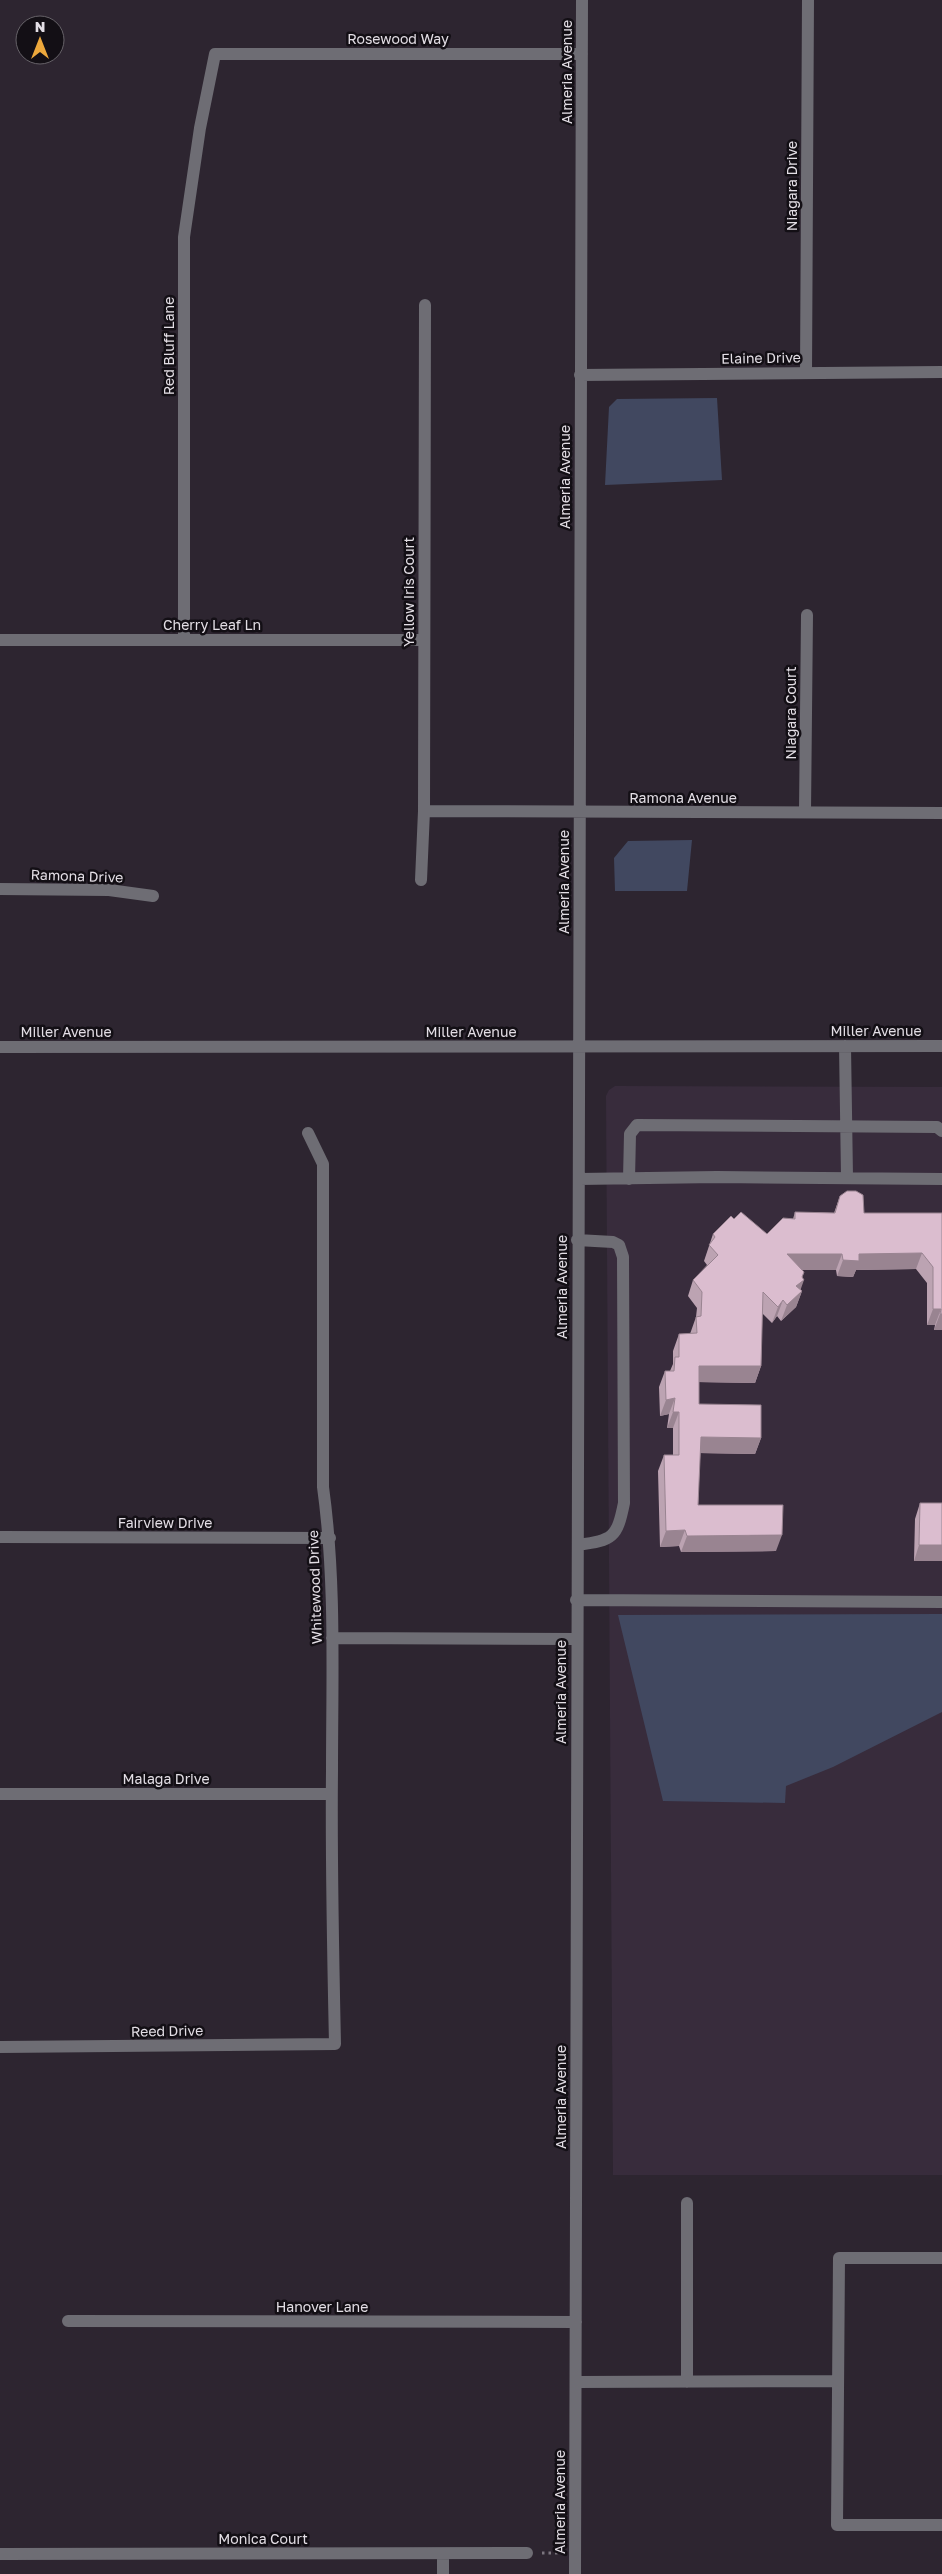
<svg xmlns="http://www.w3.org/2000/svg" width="942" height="2574" font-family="'Golos Text',sans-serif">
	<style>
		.built { fill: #382c3c }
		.water { fill: #414860 }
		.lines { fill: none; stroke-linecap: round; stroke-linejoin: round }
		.path { stroke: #7b757e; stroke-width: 3; stroke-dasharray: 2.5 4; stroke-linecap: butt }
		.minor { stroke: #6e6d74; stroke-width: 12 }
		.wall { fill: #bca3b2 }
		.shaded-wall { fill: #998491 }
		.building { fill: #dbbdcf; stroke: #998491 }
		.labels { text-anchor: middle; stroke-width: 5; stroke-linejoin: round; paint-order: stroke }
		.street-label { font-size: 14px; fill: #e3dee5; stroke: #130f15 }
	</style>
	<rect width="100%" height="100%" fill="#2d2530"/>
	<path class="built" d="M615,1086l327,1v1088h-329l-7,-1079 3,-6z"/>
	<path class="water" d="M717,398l5,82 -117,5 4,-78 8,-8z
		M692,840l-5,51h-72l-1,-33 14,-17z
		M942,1614v98l-109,55 -47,19 -1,17 -122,-2 -45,-186z"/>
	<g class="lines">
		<path class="path" d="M542,2553h19"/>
		<path class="minor" d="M806,373l2,-373
			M580,375l362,-3
			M0,640h424
			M184,640v-403l16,-109 15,-74h367
			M424,811l518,2
			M805,812l2,-197
			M421,880l3,-69 1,-506
			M0,889l109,1 44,6
			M845,1046l2,131
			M0,1047l942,-1
			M579,1179l138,-2 225,2
			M629,1179l1,-45 7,-9 300,2 5,4
			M577,1240l36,2 6,3 4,12 1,246c-7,35 -11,37 -46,42
			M0,1537l330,1
			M576,1600l366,2
			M332,1638l244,1
			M0,1794h331
			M0,2047l335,-3c-2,-91 -4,-182 -3,-273 0,-95 4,-190 -9,-284v-323l-15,-31
			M687,2203v179
			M942,2258h-103l-2,267h105
			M68,2321l508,1
			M576,2382l262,-1
			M0,2554l527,-1
			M443,2554v20
			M575,2574l7,-2574"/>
	</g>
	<path class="wall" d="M840,1196l24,17h78v117h-8l1,-5h-8v-42l-11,-14 -60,1 -3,7 -16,-1 -1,-6h-34v7l-2,13 2,1 -6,16 -15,14 -4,-5 -5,7 -10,-10 -1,53 -6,17 -56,-1v22l62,34 -6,16 -55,-1 -2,52 78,46 -95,1 -2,-6 -19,1 -2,-76 6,-16h9v-27h-6l2,-14 -9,2 -1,-29 6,-16h5l3,-7v-13l6,-17h11l6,-17 1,-9 -9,-12 5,-16 14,-15 -3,-4 9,-27 21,-15 33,15 26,-15 2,-7 39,1z
		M920,1503l22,58h-28l1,-42z"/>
	<path class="shaded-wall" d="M922,1253l-6,16 -60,1 -3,7 -16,-1 6,-16 16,-6z
		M787,1254h55l-6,16h-55z
		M804,1272l-4,11 4,-3 -5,14 3,-3 -6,16 -15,14 6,-16z
		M783,1300l-6,16 -5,7 6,-16z
		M933,1309h8l-6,16h-8z
		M940,1314h2v16h-8z
		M699,1366h62l-6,17 -62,-1z
		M675,1398l-6,16 -9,2 6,-16z
		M673,1412h6l-6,16h-6z
		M701,1437l60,1 -6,16 -59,-1z
		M685,1530l-6,16 -19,1 6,-16z
		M782,1535l-6,16 -95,1 6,-16z
		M919,1545h23v16h-28z"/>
	<path class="building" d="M847,1191h9l7,4 1,18h78v101h-2l1,-5h-8v-42l-11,-14 -63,1v7l-16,-1 -1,-6h-55l17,18 -2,5 2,3 -8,6 6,5 -15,14 -4,-5 -5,7 -15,-15 -2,74h-62v38l62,1v33l-60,-1 -3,68h85l-1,30 -95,1 -2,-6 -19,1 -2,-76h15v-43h-6l2,-14 -9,2 -1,-29h9l1,-14h4v-23l18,-1 -1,-16 5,-1 1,-24 -9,-12 25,-25 -9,-10 6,-8 -2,-3 18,-18 3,3 7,-7 26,22 16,-16 12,1v-7l40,1 5,-17z
		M920,1503h22v42h-23z"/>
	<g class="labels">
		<g class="street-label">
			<text x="398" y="44">Rosewood Way</text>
			<text transform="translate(567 72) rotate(-90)" y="5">Almeria Avenue</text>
			<text transform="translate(792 186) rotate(-90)" y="5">Niagara Drive</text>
			<text transform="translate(169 346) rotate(-90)" y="5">Red Bluff Lane</text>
			<text transform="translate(761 358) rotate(-1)" y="5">Elaine Drive</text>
			<text transform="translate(565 477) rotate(-90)" y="5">Almeria Avenue</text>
			<text transform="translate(409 592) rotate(-90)" y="5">Yellow Iris Court</text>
			<text x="212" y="630">Cherry Leaf Ln</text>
			<text transform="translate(791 713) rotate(-90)" y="5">Niagara Court</text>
			<text x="683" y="803">Ramona Avenue</text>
			<text transform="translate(77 876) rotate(2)" y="5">Ramona Drive</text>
			<text transform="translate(564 882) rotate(-90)" y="5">Almeria Avenue</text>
			<text x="876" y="1036">Miller Avenue</text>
			<text x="66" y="1037">Miller Avenue</text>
			<text x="471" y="1037">Miller Avenue</text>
			<text transform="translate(562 1287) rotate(-90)" y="5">Almeria Avenue</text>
			<text x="165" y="1528">Fairview Drive</text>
			<text transform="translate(315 1587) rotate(-92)" y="5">Whitewood Drive</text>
			<text transform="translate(561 1692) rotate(-90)" y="5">Almeria Avenue</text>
			<text x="166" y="1784">Malaga Drive</text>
			<text transform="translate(167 2031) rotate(-1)" y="5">Reed Drive</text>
			<text transform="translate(561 2097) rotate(-90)" y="5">Almeria Avenue</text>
			<text x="322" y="2312">Hanover Lane</text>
			<text transform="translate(560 2502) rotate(-90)" y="5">Almeria Avenue</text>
			<text x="263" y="2544">Monica Court</text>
		</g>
	</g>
	<g transform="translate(40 40)"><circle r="24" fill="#130f15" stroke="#666268"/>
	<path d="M0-4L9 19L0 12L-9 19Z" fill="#eda83c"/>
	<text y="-8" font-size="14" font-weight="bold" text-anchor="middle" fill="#e3dee5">N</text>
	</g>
</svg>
